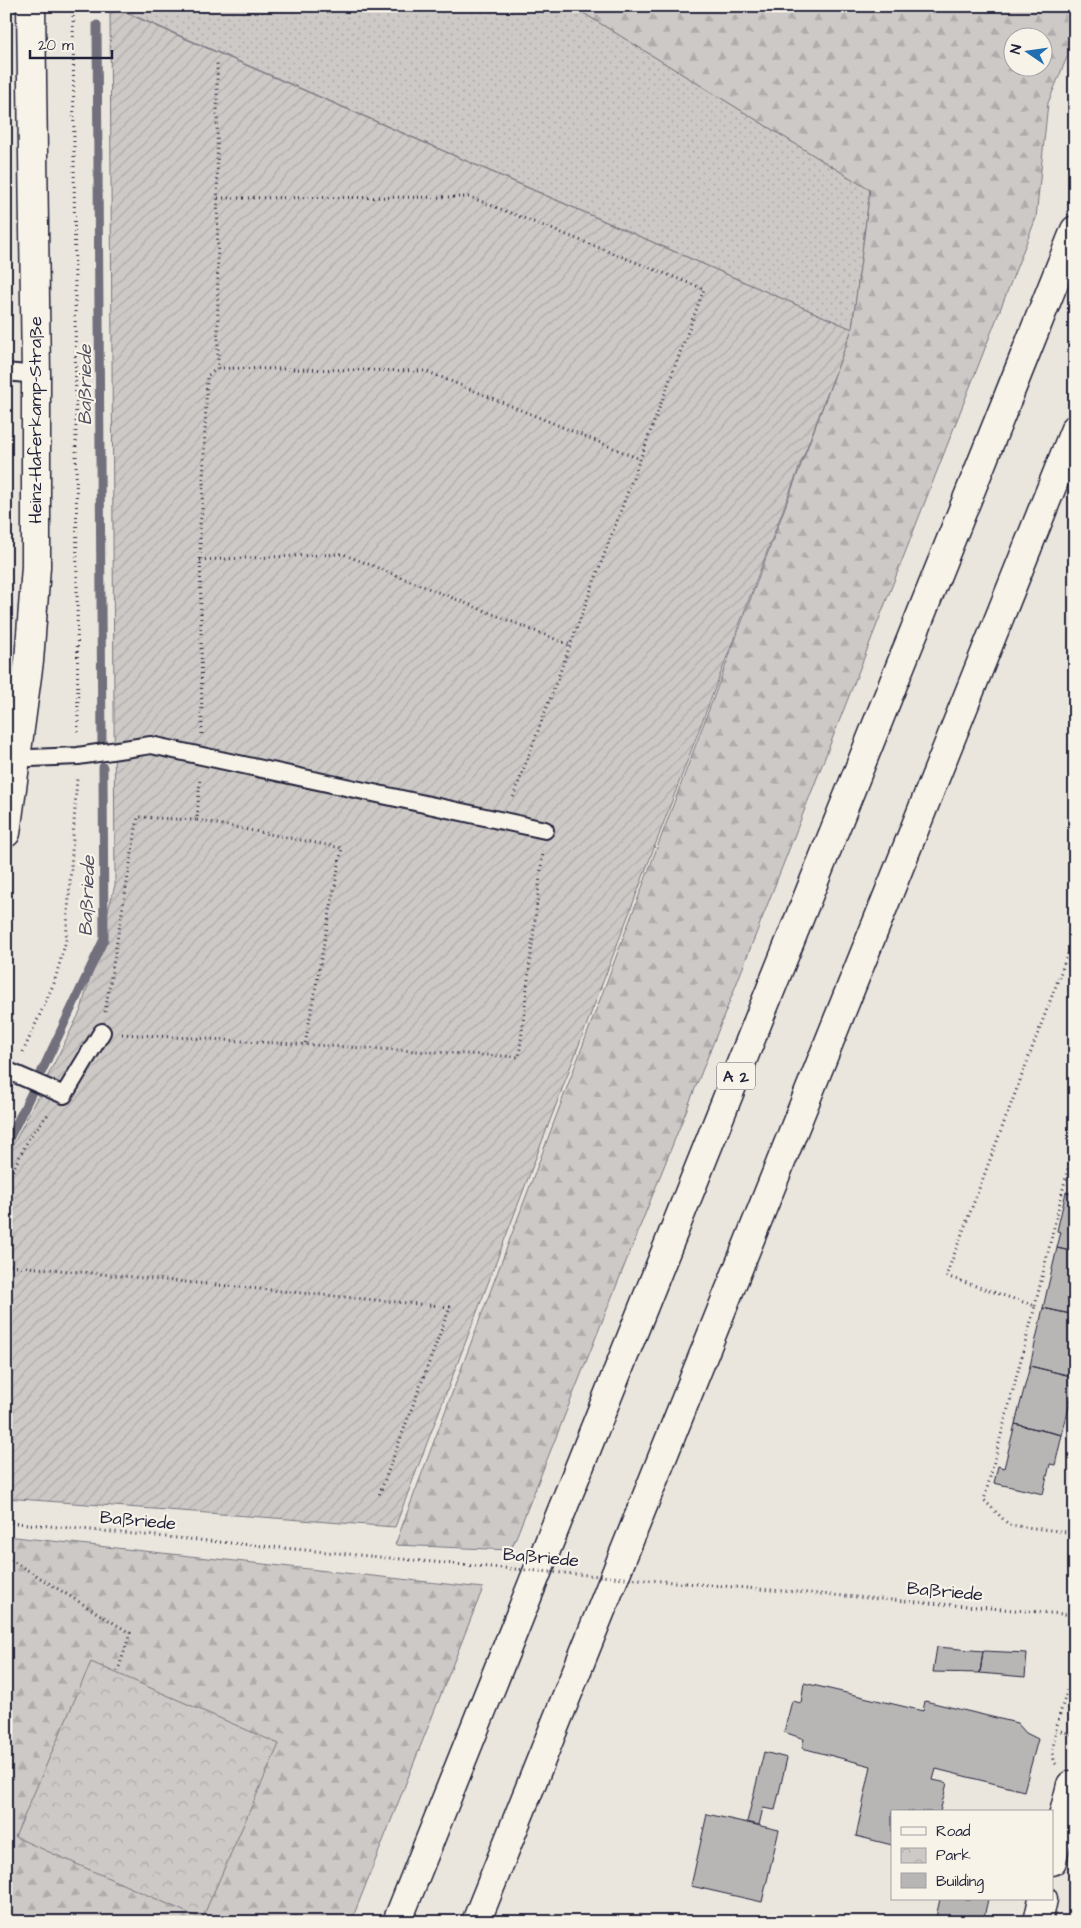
<svg xmlns="http://www.w3.org/2000/svg" width="1081" height="1928" font-family="'Architects Daughter',sans-serif">
	<style>
		.grass { fill: url(#grass-dots); stroke: #787680 }
		.forest { fill: url(#forest-firs); stroke: #787680; fill-rule: evenodd }
		.park { fill: url(#park-crowns); stroke: #787680 }
		.garden { fill: url(#garden-furrows); stroke: #787680 }
		.lines { fill: none; stroke-linecap: round; stroke-linejoin: round }
		.stream { stroke: #716f7b; stroke-width: 9 }
		.building { fill: #b8b6b5; stroke: #22223b }
		.service-casing { stroke: #22223b; stroke-width: 20 }
		.minor-casing { stroke: #22223b; stroke-width: 31 }
		.tertiary-casing { stroke: #22223b; stroke-width: 31 }
		.motorway-casing { stroke: #22223b; stroke-width: 31 }
		.path { stroke: #22223b; stroke-width: 3; stroke-dasharray: 1 4; stroke-linecap: butt }
		.service { stroke: #f7f3e8; stroke-width: 16 }
		.minor { stroke: #f7f3e8; stroke-width: 28 }
		.tertiary { stroke: #f7f3e8; stroke-width: 28 }
		.motorway { stroke: #f7f3e8; stroke-width: 28 }
		.path-bridge { stroke: #22223b; stroke-width: 3; stroke-dasharray: 1 4; stroke-linecap: butt }
		.labels { text-anchor: middle; stroke-width: 4.5; stroke-linejoin: round; paint-order: stroke }
		.shield { fill: #f7f3e8; stroke: #62616f; stroke-width: 1 }
		.shield-label { font-size: 16px; font-weight: bold; fill: #22223b }
		.street-label { font-size: 18px; fill: #22223b; stroke: #f7f3e8 }
		.water-label { font-size: 19px; font-style: italic; fill: #504f60; stroke: #f7f3e8 }
	</style>
	<defs>
		<pattern id="grass-dots" width="8" height="8" patternUnits="userSpaceOnUse" patternTransform="scale(1.25)"><rect width="8" height="8" fill="#cdc9c6"/><path d="M2 2h.1M6 6h.1" fill="none" stroke="#b0acab" stroke-width="1.8" stroke-linecap="round"/></pattern>
		<pattern id="forest-firs" width="22" height="20" patternUnits="userSpaceOnUse" patternTransform="scale(1.25)"><rect width="22" height="20" fill="#cdc9c6"/><path d="M5 1l3.5 6h-7zM16 11l3.5 6h-7z" fill="#b0acab"/></pattern>
		<pattern id="park-crowns" width="20" height="18" patternUnits="userSpaceOnUse" patternTransform="scale(1.25)"><rect width="20" height="18" fill="#cdc9c6"/><path d="M2 6a3 3 0 1 1 6 0M12 15a3 3 0 1 1 6 0" fill="none" stroke="#b0acab"/></pattern>
		<pattern id="garden-furrows" width="10" height="10" patternUnits="userSpaceOnUse" patternTransform="scale(1.25)"><rect width="10" height="10" fill="#cdc9c6"/><path d="M-1 1l2-2M0 10L10 0M9 11l2-2" fill="none" stroke="#b0acab"/></pattern>
	</defs>
	<rect width="100%" height="100%" fill="#eae6de"/>
	<filter id="ink" filterUnits="userSpaceOnUse"><feTurbulence type="fractalNoise" baseFrequency=".02" numOctaves="2"/><feDisplacementMap in="SourceGraphic" scale="10" xChannelSelector="R" yChannelSelector="G"/><feConvolveMatrix kernelMatrix="1 2 1 2 8 2 1 2 1" color-interpolation-filters="sRGB"/></filter>
	<g filter="url(#ink)">
		<path class="grass" d="M112,6h460l298,184 -18,139z"/>
		<path class="forest" d="M572,6h503v32l-27,65 -12,115 -318,813 -207,519 -116,-5 457,-1216 18,-139zM1014,38h30v30h-30z
			M6,1536l477,52 -132,334h-345z"/>
		<path class="park" d="M91,1662l188,82 -77,175 -187,-82z"/>
		<path class="garden" d="M110,6l742,323 -457,1198 -389,-29v-339l75,-149 34,-125z"/>
		<g class="lines">
			<path class="stream" d="M97,25l5,721
				M41,1073l63,-134 -1,-172
				M6,1145l26,-53"/>
		</g>
		<path class="building" d="M1066,1192l9,2v58l-18,-4 4,-16 -4,-1z
			M1057,1248l18,4v63l-32,-7z
			M1043,1308l32,7v62l-45,-11z
			M1030,1366l45,11v6l-13,52 -47,-11z
			M1015,1424l47,11 -7,30 -5,-1 -7,30 -49,-11 4,-17 6,2z
			M937,1647l46,4 -3,22 -47,-1z
			M983,1651l44,2 -2,24 -45,-4z
			M804,1683l119,28 2,-10 92,22 9,10 12,6 -14,52 -88,-22 -3,11 14,3 -7,29h-48v33l-36,-9 15,-70 -69,-18 2,-9 -20,-7 8,-31 9,2z
			M764,1752l23,6 -12,52 -12,-2 -4,17 -12,-3z
			M707,1814l72,16 -17,72 -71,-16z
			M940,1899h48l-5,23h-48z"/>
		<g class="lines">
			<defs>
				<path id="service" d="M6,372l30,3
					M7,759l71,-3 73,-11 394,85
					M6,1070l58,25 38,-63"/>
				<path id="minor" d="M1052,1861l19,-76
					M1038,1922l5,-23"/>
				<path id="tertiary" d="M6,833l23,-172 7,-94v-192l-5,-369"/>
				<path id="motorway" d="M397,1922l678,-1692
					M476,1922l599,-1493"/>
			</defs>
			<use href="#service" class="service-casing"/>
			<use href="#minor" class="minor-casing"/>
			<use href="#tertiary" class="tertiary-casing"/>
			<use href="#motorway" class="motorway-casing"/>
			<path class="path" d="M73,6l5,728
				M218,198l252,-1 234,92 -192,511
				M218,368l208,3 214,88
				M200,560l143,-6 227,91
				M202,734l-2,-210 2,-14 5,-134 11,-8 -1,-307
				M197,820l145,28 -37,196
				M1075,935l-129,341 89,30 -51,194 25,25 66,8
				M105,1012l33,-195 59,3 3,-43
				M122,1034l397,23 24,-206
				M23,1052l31,-69 12,-42 11,-163
				M6,1184l23,-46 20,-25
				M6,1265l444,42 -72,191
				M1035,1306l35,-146 5,-5
				M6,1522l459,43
				M6,1557l124,76 -13,41
				M686,1583l389,32
				M1056,1730l19,5
				M1056,1764c-11,-15 13,-78 19,-97"/>
			<use href="#service" class="service"/>
			<use href="#minor" class="minor"/>
			<use href="#tertiary" class="tertiary"/>
			<use href="#motorway" class="motorway"/>
			<path class="path-bridge" d="M465,1565l221,18"/>
		</g>
	</g>
	<g class="labels">
		<rect class="shield" x="717" y="1062.5" width="38" height="27" rx="4"/>
		<g class="shield-label">
			<text x="736" y="1082">A 2</text>
		</g>
		<g class="street-label">
			<text transform="translate(35 420) rotate(-90)" y="6">Heinz-Haferkamp-Straße</text>
			<text transform="translate(138 1520) rotate(5)" y="6">Baßriede</text>
			<text transform="translate(541 1557) rotate(5)" y="6">Baßriede</text>
			<text transform="translate(945 1591) rotate(5)" y="6">Baßriede</text>
		</g>
		<g class="water-label">
			<text transform="translate(84 385) rotate(-90)" y="7">Baßriede</text>
			<text transform="translate(86 896) rotate(-88)" y="7">Baßriede</text>
		</g>
	</g>
	<rect width="1081" height="1928" fill="none" stroke="#f7f3e8" stroke-width="25"/>
	<rect x="12" y="12" width="1056" height="1903" fill="none" stroke="#22223b" stroke-width="2" filter="url(#ink)"/>
	<rect x="891" y="1810" width="162" height="90" fill="#f7f3e8" stroke="#a29fa3"/>
	<rect x="901" y="1827" width="25" height="8" fill="#f7f3e8" stroke="#a29fa3"/>
	<text x="936" y="1836" font-size="15" fill="#22223b">Road</text>
	<rect x="901" y="1848" width="25" height="15" fill="url(#park-crowns)" stroke="#a29fa3"/>
	<text x="936" y="1860" font-size="15" fill="#22223b">Park</text>
	<rect x="901" y="1873" width="25" height="15" fill="#b8b6b5" stroke="#a29fa3"/>
	<text x="936" y="1886" font-size="15" fill="#22223b">Building</text>
	<g transform="translate(1028 52) rotate(283)"><circle r="24" fill="#f7f3e8" stroke="#a29fa3"/>
	<path d="M0-4L9 19L0 12L-9 19Z" fill="#1f6fb2"/>
	<text y="-8" font-size="14" font-weight="bold" text-anchor="middle" fill="#22223b">N</text>
	</g>
	<path d="M30 50v8h82v-8" fill="none" stroke="#22223b" stroke-width="2.5"/>
	<text x="38" y="50" font-size="15" fill="#22223b" stroke="#f7f3e8" stroke-width="4" paint-order="stroke">20 m</text>
</svg>
